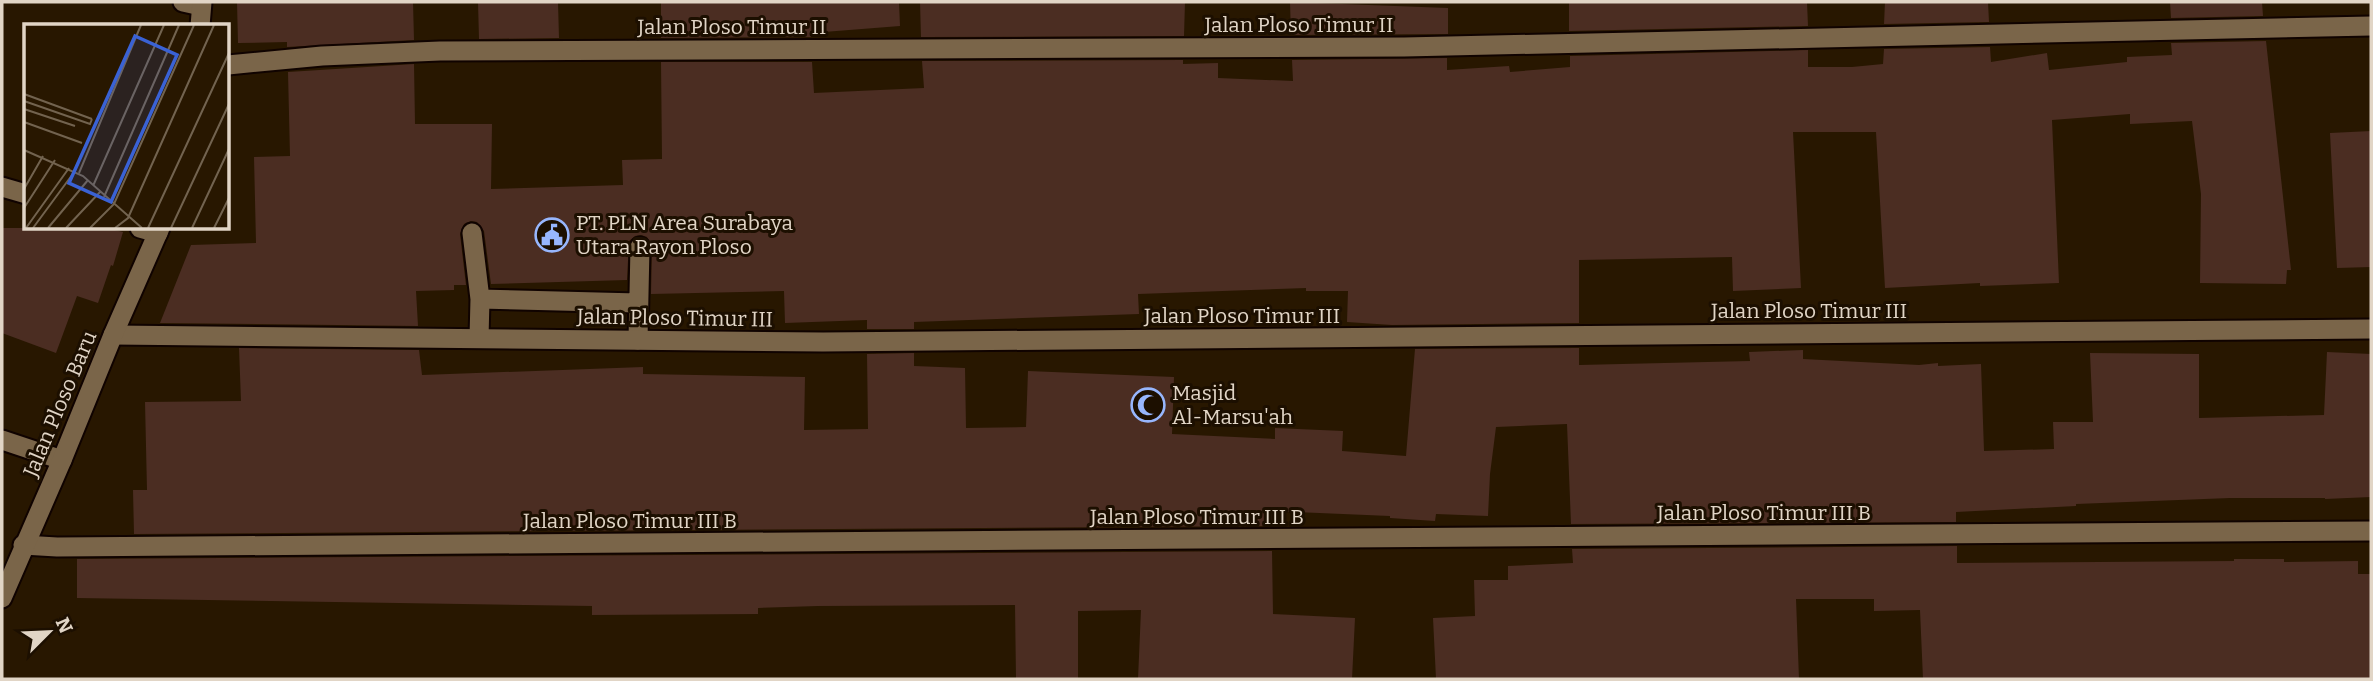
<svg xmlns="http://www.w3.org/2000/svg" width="2373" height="681" font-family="Bitter,serif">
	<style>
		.building { fill: #4b2d22 }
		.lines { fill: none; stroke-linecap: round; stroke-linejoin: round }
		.service-casing { stroke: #100300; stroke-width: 23 }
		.minor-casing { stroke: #100300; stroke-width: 23 }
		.tertiary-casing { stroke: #100300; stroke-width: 23 }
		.service { stroke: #7a6549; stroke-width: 19 }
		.minor { stroke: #7a6549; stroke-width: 19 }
		.tertiary { stroke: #7a6549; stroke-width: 19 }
		.labels { text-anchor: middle; stroke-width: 6; stroke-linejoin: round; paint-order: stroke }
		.street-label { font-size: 21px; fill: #e1d5c6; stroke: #1c0f00 }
		.poi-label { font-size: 21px; fill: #e1d5c6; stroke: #1c0f00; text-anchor: start }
		.inset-road { fill: none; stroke: #72634f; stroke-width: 2 }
		.view { fill: #3a62d5; fill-opacity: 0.15; stroke: #3a62d5; stroke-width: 3.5 }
		.inset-edge { fill: none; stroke: #e1d5c6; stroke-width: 3.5 }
	</style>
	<rect width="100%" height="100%" fill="#281700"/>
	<path class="building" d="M237,2h176l1,38 -127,7v-5l-49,1z
		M478,2h80l1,36 -80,1z
		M661,2h238l1,24 -89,7v4l-150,1z
		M920,2h265l-1,34 -263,1z
		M1290,2l158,6v26l-157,1z
		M1569,2h238l1,24 -239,5z
		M1885,2h103l1,20 -105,2z
		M2170,2h92l1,14 -92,2z
		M2266,41l25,229h-4l-1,14 -86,-1 1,-89 -9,-73 -62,3v-10l-78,6 7,163 -79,3v-3l-95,5 -9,-156h-83l8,156 -68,3 -1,-34 -153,3v63l-187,2 -45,-3 1,-31h-42v-3l-168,6 1,20 -225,8v7h-47v-9l-82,3 -1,-32 -133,3 1,-47 -5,-10 -6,-2 -6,1 -6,5 -2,39 -136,4 -7,-53 -7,-9 -6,-1 -7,3 -4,10 6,51h-12v5l-38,1 2,35 -258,-3 31,-78 65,-2 -2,-86 36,-1 -2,-84 126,-8 1,60h77l-1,65 132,-4 -1,-25 40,-1 -1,-97h151l2,31 110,-5 -2,-27 261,-1v4l35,-1v15l75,3 -1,-21 155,-2v12l62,-4 1,6 60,-5v-11l238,-6v17h44l31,-3 1,-15 106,-2 1,15 56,-9 2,17 78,-8v-5l45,-2 -1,-12z
		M2371,131v136l-34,1 -7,-135z
		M2,228h104l17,4 -10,34 -2,-1 -13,38 -21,-7 -21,57 -54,-20z
		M239,348l180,2 3,25 221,-8v7l162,3 -1,53 64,-1 -1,-75 47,-1v13l51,2 1,60 60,-1 2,-56 146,6 -2,57 103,5v-11l68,3 -1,20 64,5 9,-107 164,-1v17l171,-4 -1,-9 54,-2v9l116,6 19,-2v3l43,-2 3,87 70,-2 -1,-27h40l-3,-69 109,1v64l125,-3 3,-63 44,2v143l-46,2v-1h-95l-154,6v2l-120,6v10l-385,2 -4,-100 -71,3 -6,47 -2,42 -52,-2 -1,7 -45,-3v-2l-118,-5v15l-1138,8 -1,-44h14l-2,-88 96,-1z
		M1957,546v17l277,-2v-2h50v3l74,-1v13h13v105h-448l-3,-69 -46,1v-12h-78l3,80h-363l-3,-61 42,-2 -1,-36h34v-14l65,-3 -1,-14z
		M1272,551l1,63 82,4 -3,61h-214l3,-69 -63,1v68h-62l-1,-74 -197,1 -60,2v6l-166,1v-9l-515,-8v-39z"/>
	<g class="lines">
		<defs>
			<path id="service" d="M472,233l8,66 -1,39
				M480,299l158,4
				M638,340l2,-93"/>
			<path id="minor" d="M183,2l18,4
				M228,65l94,-9 118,-5 964,-4 967,-21
				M2,187l24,7
				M140,228l18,5
				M113,335l710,7 1548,-13
				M2,440l60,20
				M23,545l34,2 2314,-16"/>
			<path id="tertiary" d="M200,26l2,-24
				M2,598l60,-138 51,-125 47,-107"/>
		</defs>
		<use href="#service" class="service-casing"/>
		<use href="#minor" class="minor-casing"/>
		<use href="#tertiary" class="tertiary-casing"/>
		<use href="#service" class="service"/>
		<use href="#minor" class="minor"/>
		<use href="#tertiary" class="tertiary"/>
	</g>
	<defs>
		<symbol id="civic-ring" viewBox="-11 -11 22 22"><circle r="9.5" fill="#1c0f00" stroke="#97b6fd" stroke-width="1.5"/><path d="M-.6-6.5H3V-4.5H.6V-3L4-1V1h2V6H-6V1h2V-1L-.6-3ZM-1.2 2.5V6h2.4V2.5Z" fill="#97b6fd"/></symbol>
		<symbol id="mosque-ring" viewBox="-11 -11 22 22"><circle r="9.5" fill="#1c0f00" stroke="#97b6fd" stroke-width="1.5"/><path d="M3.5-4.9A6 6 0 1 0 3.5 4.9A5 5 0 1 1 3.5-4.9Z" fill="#97b6fd"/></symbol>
	</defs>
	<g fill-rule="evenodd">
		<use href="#civic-ring" x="533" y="216" width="38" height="38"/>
		<use href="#mosque-ring" x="1129" y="386" width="38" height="38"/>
	</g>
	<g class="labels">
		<g class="street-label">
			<text x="1299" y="32">Jalan Ploso Timur II</text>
			<text x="732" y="34">Jalan Ploso Timur II</text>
			<text x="1809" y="318">Jalan Ploso Timur III</text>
			<text x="1242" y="323">Jalan Ploso Timur III</text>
			<text transform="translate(675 318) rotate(1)" y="7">Jalan Ploso Timur III</text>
			<text transform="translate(60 404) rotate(-67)" y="7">Jalan Ploso Baru</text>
			<text x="1764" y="520">Jalan Ploso Timur III B</text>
			<text x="1197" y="524">Jalan Ploso Timur III B</text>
			<text x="630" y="528">Jalan Ploso Timur III B</text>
		</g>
		<g class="poi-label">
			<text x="576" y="230">PT. PLN Area Surabaya<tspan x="576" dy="24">Utara Rayon Ploso</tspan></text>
			<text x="1172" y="400">Masjid<tspan x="1172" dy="24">Al-Marsu'ah</tspan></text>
		</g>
	</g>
	<g transform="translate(24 24)">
		<rect width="205" height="205" fill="#281700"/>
		<path class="inset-road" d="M0,70l68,25M0,77l66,23 2,-5M0,85l51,17M0,98l58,21M0,126l59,26 59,52M55,149l62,-148M69,162l71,-161M0,165l19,-33M80,173l75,-172M0,184l31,-48M2,204l43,-60M9,204l42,-57M24,204l40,-48M42,204l34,-36M66,204l24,-24 80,-179M91,204l13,-10 86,-193M124,204l81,-175M147,204l58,-124M168,204l37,-79M190,204l15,-30"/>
		<path class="view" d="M111,12l42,19 -66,147 -42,-19z"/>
		<rect width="205" height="205" class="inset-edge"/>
	</g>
	<rect width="2373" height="681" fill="none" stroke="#e1d5c6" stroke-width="7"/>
	<g transform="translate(49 632) rotate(66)" stroke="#1c0f00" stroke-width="5" paint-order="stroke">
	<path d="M0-5L12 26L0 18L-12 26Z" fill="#e1d5c6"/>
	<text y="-10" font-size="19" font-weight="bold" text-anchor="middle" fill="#e1d5c6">N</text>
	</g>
</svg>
